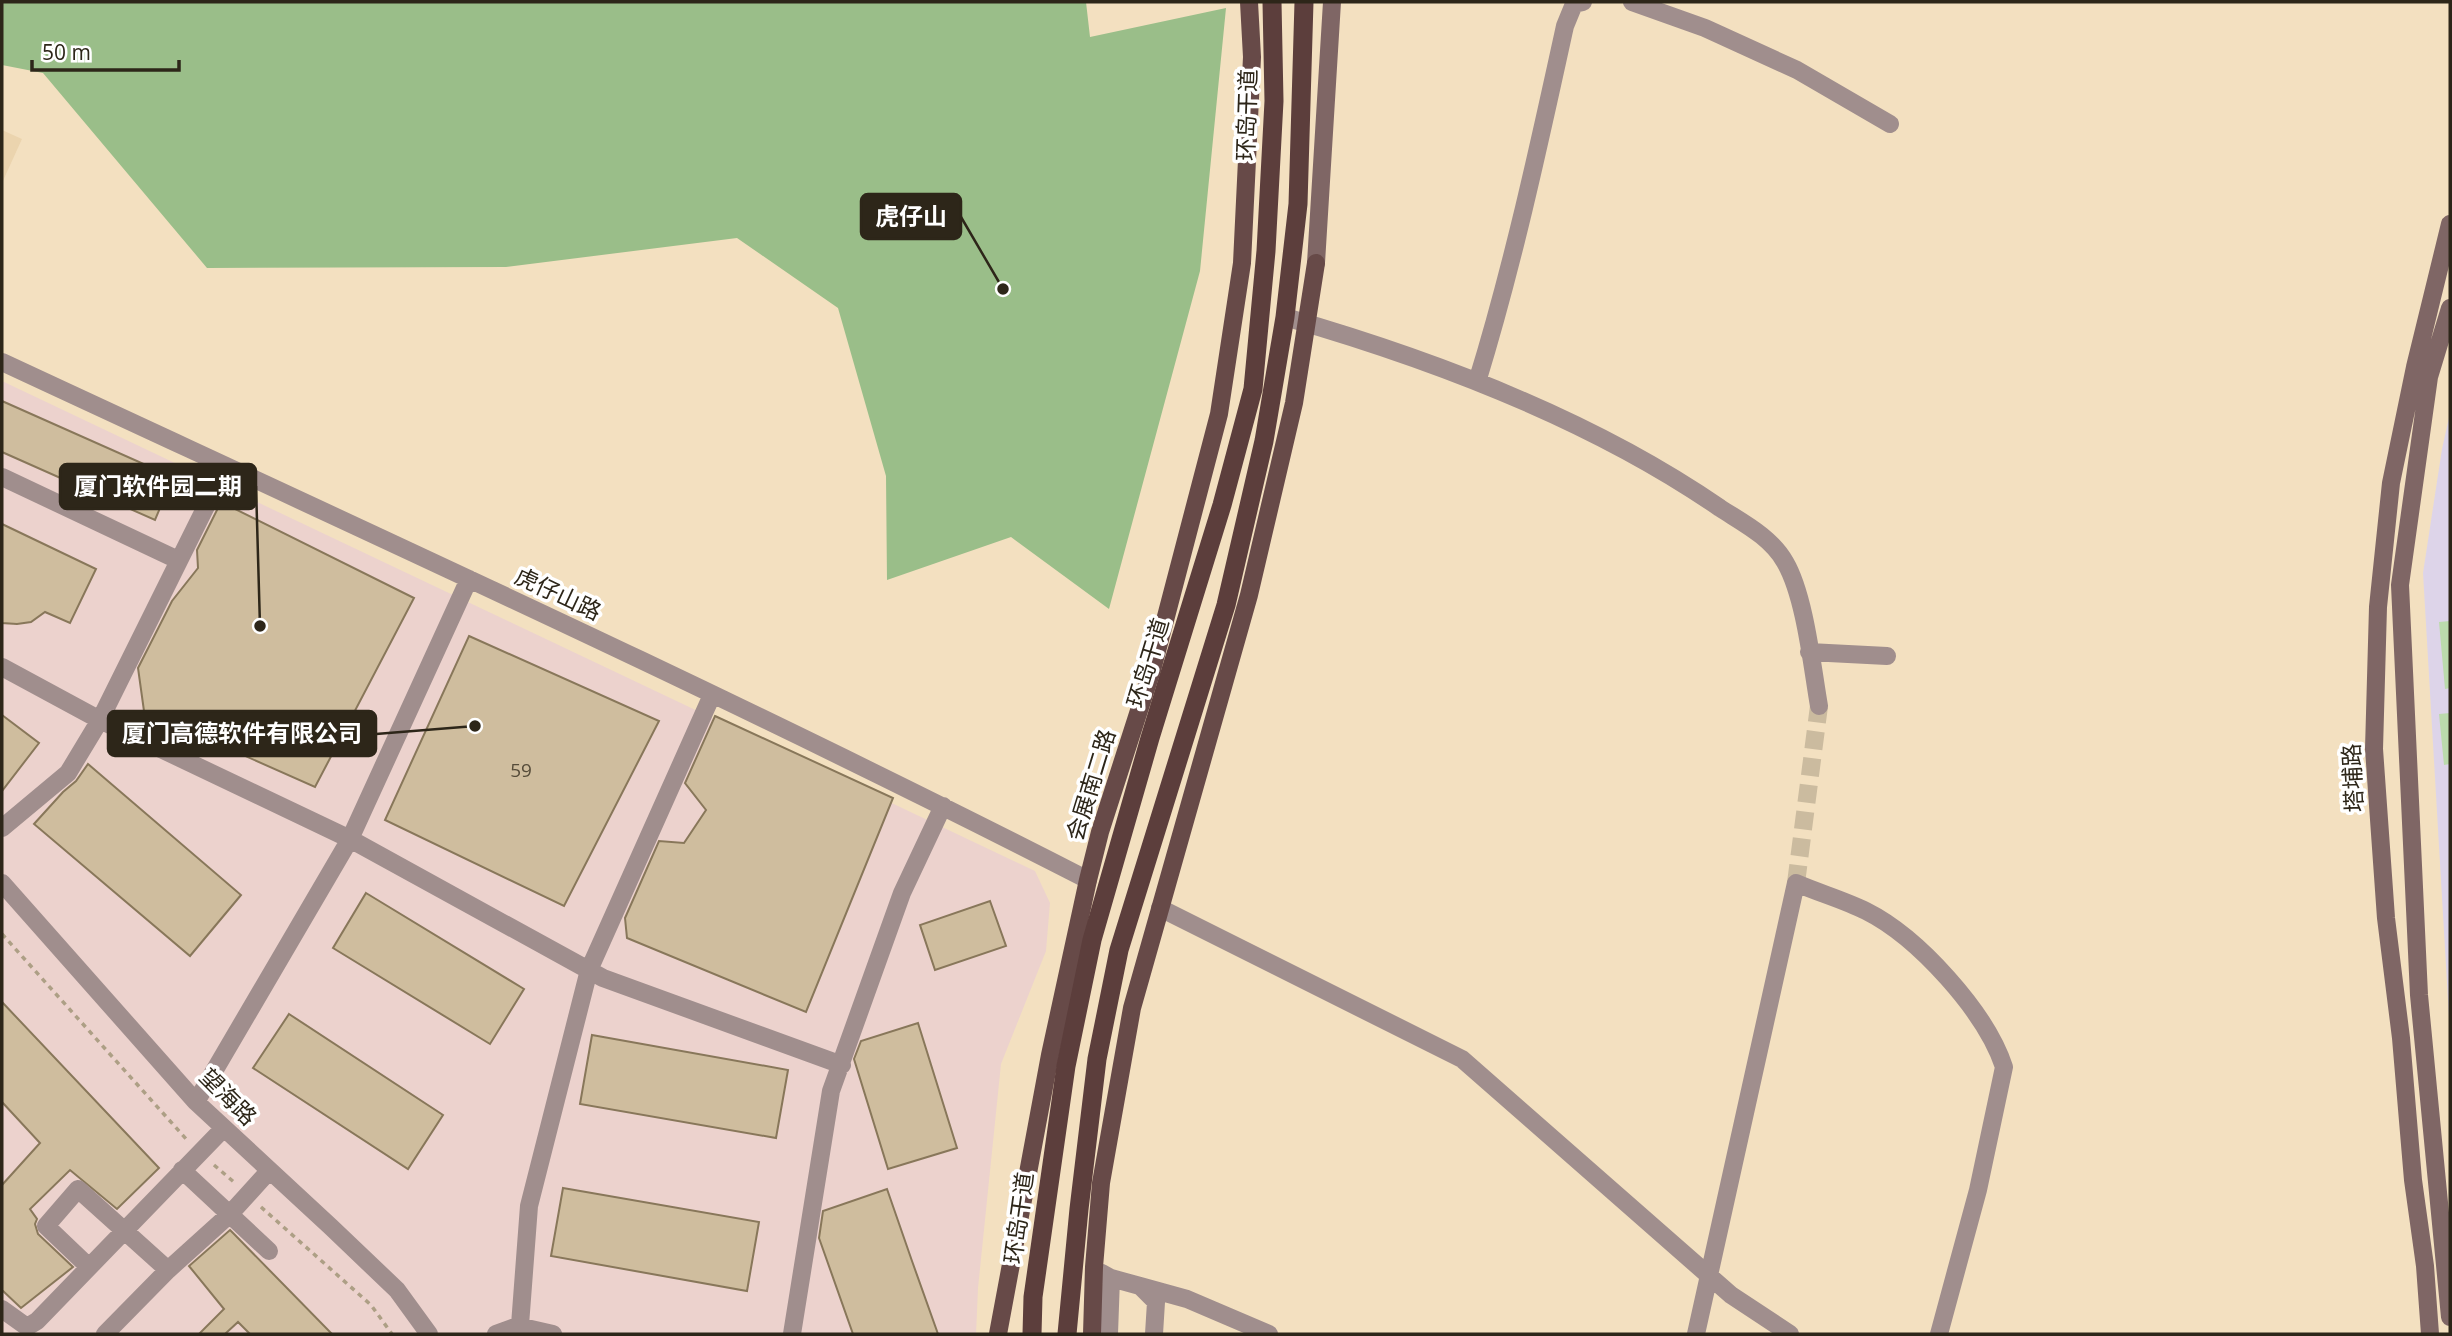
<svg xmlns="http://www.w3.org/2000/svg" width="2452" height="1336" font-family="'Open Sans','Noto Sans SC',sans-serif">
	<style>
		.commercial { fill: #ecd2cd }
		.built { fill: #ebd4ae }
		.education { fill: #ddd4e9 }
		.green { fill: #bbdaac }
		.forest { fill: #9abe89 }
		.building { fill: #cfbd9e; stroke: #88775a; stroke-width: 2 }
		.lines { fill: none; stroke-linecap: round; stroke-linejoin: round }
		.minor-tunnel { stroke: #cbbb9f; stroke-width: 18; stroke-dasharray: 18 9; stroke-linecap: butt }
		.path { stroke: #ad9f85; stroke-width: 3.5; stroke-dasharray: 5 5; stroke-linecap: butt }
		.minor { stroke: #a08e8d; stroke-width: 18 }
		.secondary { stroke: #7f6665; stroke-width: 18 }
		.primary { stroke: #674a48; stroke-width: 18 }
		.trunk { stroke: #5c3e3c; stroke-width: 19 }
		.labels { text-anchor: middle; stroke-width: 7; stroke-linejoin: round; paint-order: stroke }
		.number-label { font-size: 19px; fill: #564c3a }
		.street-label { font-size: 23px; fill: #2d2619; stroke: #fff }
		.leader { fill: none; stroke: #2d2619; stroke-width: 2.5 }
		.callout-dot { fill: #2d2619; stroke: #fff; stroke-width: 2.5 }
		.callout { fill: #2d2619; stroke: #2d2619; stroke-width: 2.5 }
		.callout-label { font-size: 24px; text-anchor: middle; font-weight: bold; fill: #fff }
	</style>
	<rect width="100%" height="100%" fill="#f3e0c0"/>
	<path class="commercial" d="M2,381l1033,490 15,32 -4,48 -45,113 -23,224 -2,46h-974z"/>
	<path class="built" d="M2,130l20,9 -20,44z"/>
	<path class="education" d="M2450,413v621l-27,-461 19,-124z"/>
	<path class="green" d="M2450,621v67l-5,1 -6,-67z
		M2450,713v51l-6,1 -5,-51z"/>
	<path class="forest" d="M2,2h1084l4,35 136,-29 -26,263 -91,338 -98,-72 -124,43 -1,-104 -48,-168 -101,-70 -231,29 -299,1 -164,-195 -41,-8z"/>
	<path class="building" d="M2,401l180,80 -8,19 -9,-4 -10,24 -153,-68z
		M221,502l193,96 -99,189 -171,-76 -6,-43 34,-67 26,-33 -1,-18z
		M2,524l94,45 -26,54 -25,-11 -14,10 -14,2 -15,-1z
		M469,636l190,85 -95,185 -179,-86z
		M2,715l37,28 -37,48z
		M715,716l178,82 -87,214 -179,-74 -2,-20 34,-77 25,2 22,-33 -21,-27z
		M88,764l153,131 -51,61 -156,-132 29,-32 13,-11z
		M366,893l158,96 -34,55 -157,-96z
		M990,901l16,45 -71,24 -15,-45z
		M2,1002l157,166 -42,41 -47,-39 -40,39 7,10 -2,5 3,10 35,33 -52,41 -19,-18v-105l38,-42 -38,-41z
		M289,1014l154,101 -35,54 -155,-101z
		M918,1023l39,125 -69,21 -34,-110 7,-18z
		M592,1035l196,35 -12,68 -196,-34z
		M563,1188l196,34 -12,69 -196,-35z
		M887,1189l25,72 26,73h-85l-34,-96 4,-27z
		M230,1230l4,4 98,100h-82l-12,-12 -13,12h-26l25,-25 -35,-43z"/>
	<g class="lines">
		<path class="minor-tunnel" d="M1796,883l23,-177"/>
		<path class="path" d="M2,934l186,207
			M214,1165l21,18
			M261,1207l110,98 21,29"/>
		<path class="minor" d="M1632,2l73,26 92,42 93,54
			M1285,317c150,43 306,102 435,191 23,15 51,29 65,54 20,34 27,104 34,144
			M2,362c363,169 729,335 1086,518
			M1477,382c36,-117 62,-237 88,-356l9,-22 9,-2
			M2,477l176,83
			M1809,652l78,4
			M2,667l98,53 250,119 253,139 239,87
			M2,828l66,-55 32,-53 126,-254
			M2,883l194,219 135,125 66,63 32,44
			M1160,908l302,151 269,236 59,39
			M196,1102l154,-263 119,-260
			M182,1170l87,81
			M89,1267l-43,-41 32,-37 90,81 -63,64
			M168,1270l62,-56 39,-43
			M1102,1273l9,5 -2,56
			M1111,1278l29,8 16,16 -2,32
			M1140,1286l47,13 82,35
			M2,1309l25,18 10,-6 186,-192
			M518,1326l35,8
			M496,1334l24,-9 9,-119 60,-236 123,-275
			M792,1334l39,-243 71,-198 41,-87
			M1696,1334l100,-451c23,10 48,17 70,28 52,26 120,101 138,156l-26,123 -39,144"/>
		<path class="secondary" d="M1316,263l16,-261
			M2450,308l-21,69 -29,208 19,410 31,322
			M2430,1334l-5,-68 -12,-86 -12,-142 -15,-120 -12,-169 4,-142 13,-124 24,-116 35,-143"/>
		<path class="primary" d="M998,1334l52,-279 38,-175 12,-48 52,-162 67,-256 23,-151 10,-206 -3,-55
			M1092,1334l2,-67 7,-84 31,-175 117,-413 45,-192 22,-140"/>
		<path class="trunk" d="M1032,1334l1,-37 33,-231 26,-126 58,-202 72,-233 31,-116 13,-138 8,-150 -2,-99
			M1067,1334l12,-125 18,-150 22,-109 107,-345 38,-164 21,-124 13,-113 6,-202"/>
	</g>
	<g class="labels">
		<g class="number-label">
			<text x="521" y="777">59</text>
		</g>
		<g class="street-label">
			<text transform="translate(1247 115) rotate(-88)" y="8">环岛干道</text>
			<text transform="translate(558 594) rotate(25)" y="8">虎仔山路</text>
			<text transform="translate(1148 663) rotate(-73)" y="8">环岛干道</text>
			<text transform="translate(2353 778) rotate(-93)" y="8">塔埔路</text>
			<text transform="translate(1091 785) rotate(-73)" y="8">会展南二路</text>
			<text transform="translate(228 1097) rotate(45)" y="8">望海路</text>
			<text transform="translate(1019 1218) rotate(-82)" y="8">环岛干道</text>
		</g>
	</g>
	<path class="leader" d="M1003 289L961 217M260 626L256 486M475 726L376 734"/>
	<g class="callout-dot">
		<circle cx="1003" cy="289" r="7"/>
		<circle cx="260" cy="626" r="7"/>
		<circle cx="475" cy="726" r="7"/>
	</g>
	<g class="callout">
		<rect x="861" y="194" width="100" height="45" rx="7"/>
		<rect x="60" y="464" width="196" height="45" rx="7"/>
		<rect x="108" y="711" width="268" height="45" rx="7"/>
	</g>
	<g class="callout-label">
		<text x="911" y="225">虎仔山</text>
		<text x="158" y="495">厦门软件园二期</text>
		<text x="242" y="742">厦门高德软件有限公司</text>
	</g>
	<rect width="2452" height="1336" fill="none" stroke="#2d2619" stroke-width="7"/>
	<path d="M32 60v10h147v-10" fill="none" stroke="#2d2619" stroke-width="3.5"/>
	<text x="42" y="60" font-size="21" fill="#2d2619" stroke="#ffffff" stroke-width="5" paint-order="stroke">50 m</text>
</svg>
